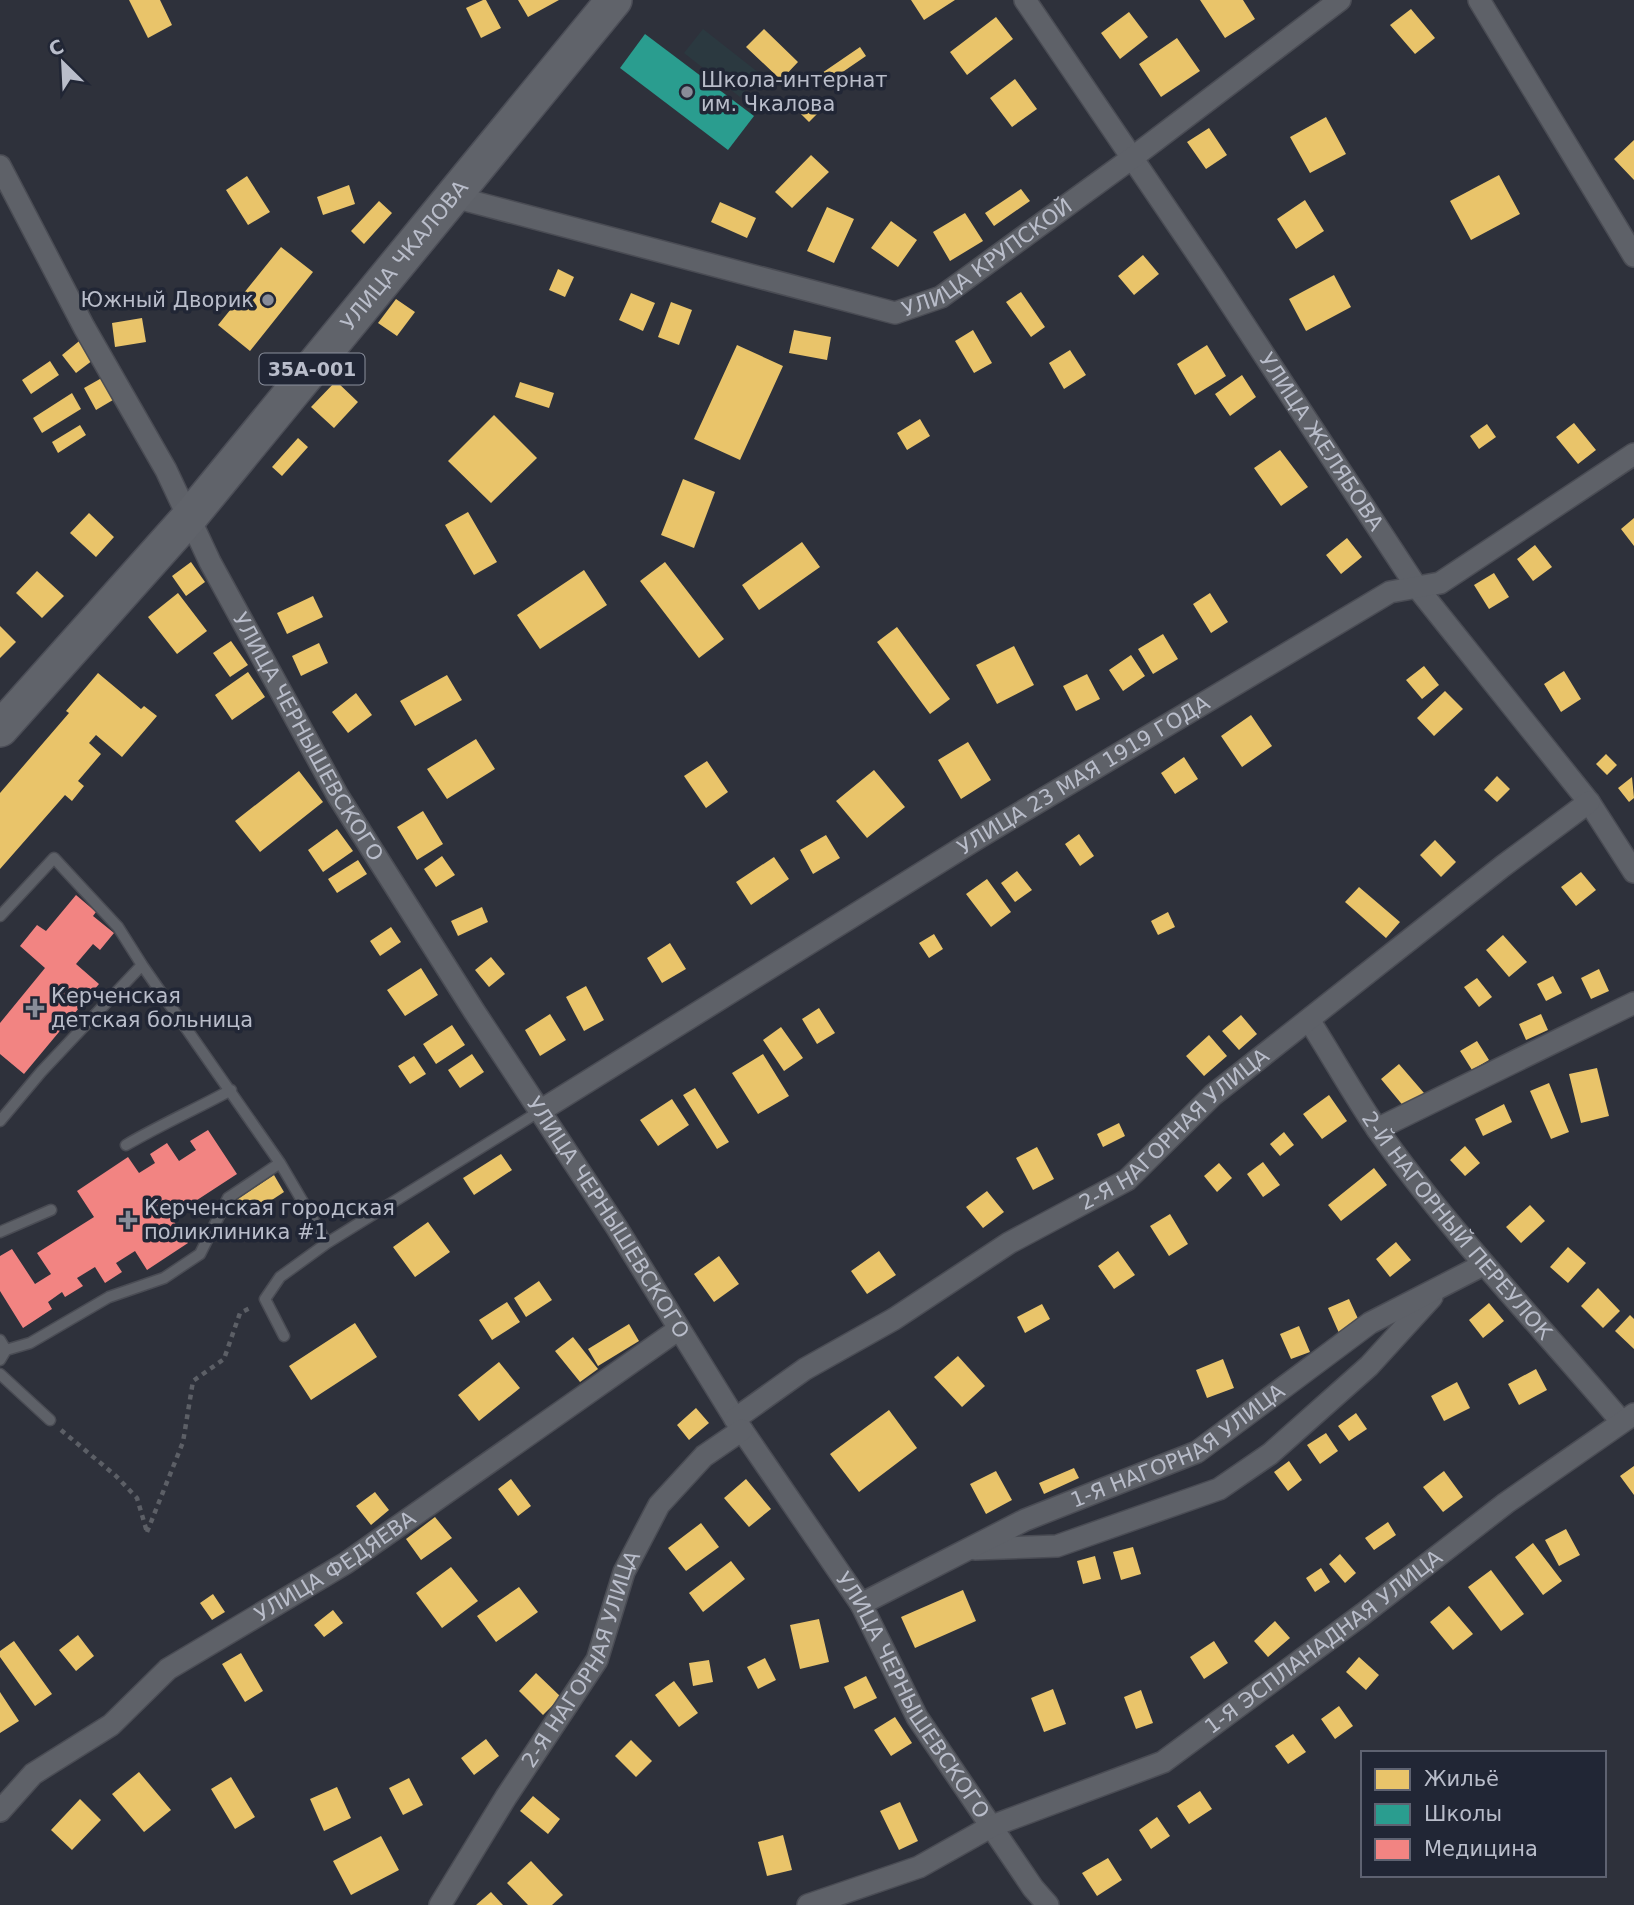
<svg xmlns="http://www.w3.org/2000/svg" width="1634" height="1905" font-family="'DejaVu Sans',sans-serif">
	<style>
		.green { fill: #2b3940 }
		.homes { fill: #e9c46a }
		.schools { fill: #2a9d8f }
		.health { fill: #f28482 }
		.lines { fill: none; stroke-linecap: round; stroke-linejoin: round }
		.lane-casing { stroke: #4a4c54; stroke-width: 13 }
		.street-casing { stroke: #4a4c54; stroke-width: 24 }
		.primary-casing { stroke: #4c4e57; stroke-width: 38 }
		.path { stroke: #5c5f66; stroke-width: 4.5; stroke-dasharray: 5 5; stroke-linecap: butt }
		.lane { stroke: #5e6168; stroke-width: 10 }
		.street { stroke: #5e6168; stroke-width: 21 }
		.primary { stroke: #60636a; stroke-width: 35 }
		.poi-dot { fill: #888c98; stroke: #212635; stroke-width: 2.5 }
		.labels { text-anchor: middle; stroke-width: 7; stroke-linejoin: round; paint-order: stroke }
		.shield { fill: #212635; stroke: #8b909d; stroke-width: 2 }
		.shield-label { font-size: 19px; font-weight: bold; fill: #b9bdca }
		.poi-label { font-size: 21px; fill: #b9bdca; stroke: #212635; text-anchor: start }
		.street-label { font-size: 21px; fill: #b9bdca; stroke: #212635 }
	</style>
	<rect width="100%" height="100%" fill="#2e313b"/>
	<path class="green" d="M703,29l56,44 -19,24 -56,-44z"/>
	<path class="homes" d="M129,0h31l12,25 -24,13z
		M483,0h3l15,28 -20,10 -15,-30z
		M518,0h41l-31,17z
		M911,0h44l-31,20z
		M1200,0h43l12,19 -30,19z
		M1411,9l24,29 -20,16 -25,-29z
		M1129,12l19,25 -28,22 -19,-26z
		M996,17l17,22 -46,36 -17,-23z
		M764,29l34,33 -17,18 -35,-33z
		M1177,38l23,33 -39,26 -22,-33z
		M860,47l6,9 -38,26 -6,-9z
		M1015,79l22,30 -25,18 -22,-29z
		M814,100l8,9 -13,13 -9,-9z
		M1326,117l20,37 -36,19 -20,-36z
		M1209,128l18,27 -21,14 -19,-27z
		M1634,140v40l-20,-21z
		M811,155l18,17 -37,36 -17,-16z
		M1499,175l21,39 -49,26 -21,-39z
		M247,176l23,36 -22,13 -22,-35z
		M349,185l6,19 -32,11 -6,-18z
		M1021,189l9,12 -36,25 -9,-13z
		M1305,200l19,31 -28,18 -19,-30z
		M379,201l13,12 -28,31 -13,-13z
		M720,202l36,16 -9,20 -36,-16z
		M827,207l27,12 -20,44 -27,-12z
		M965,213l18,28 -33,20 -17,-29z
		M891,221l26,19 -19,27 -27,-19z
		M281,247l32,25 -63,79 -32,-26z
		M1143,255l16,19 -25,21 -16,-19z
		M558,269l16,8 -9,20 -16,-7z
		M1334,275l17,32 -45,24 -17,-32z
		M1021,292l24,35 -14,10 -25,-35z
		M631,293l24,10 -12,28 -24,-11z
		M396,299l19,13 -18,24 -19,-13z
		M671,302l21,8 -13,35 -21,-8z
		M142,318l4,24 -31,5 -3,-24z
		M794,330l37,7 -4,23 -38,-7z
		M973,330l19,33 -18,10 -19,-32z
		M83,338l14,19 -21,16 -14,-18z
		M737,345l46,21 -43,94 -46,-21z
		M1207,345l19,31 -31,19 -18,-31z
		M1070,350l16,25 -22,14 -15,-26z
		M50,361l9,14 -28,19 -9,-14z
		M107,375l11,22 -22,13 -12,-22z
		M1242,375l14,22 -26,19 -15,-22z
		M336,381l22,21 -24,26 -23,-21z
		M520,382l34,11 -5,15 -34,-11z
		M72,393l9,16 -39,24 -9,-15z
		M494,415l43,43 -46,45 -43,-42z
		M920,419l10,17 -23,14 -10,-17z
		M1574,423l22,27 -18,14 -22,-27z
		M1487,424l9,13 -17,12 -9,-13z
		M80,425l6,10 -28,18 -6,-11z
		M298,438l10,9 -26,29 -10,-9z
		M1280,450l28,37 -27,19 -27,-38z
		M683,479l32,13 -21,56 -33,-13z
		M468,512l29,50 -23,13 -29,-50z
		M89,513l25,24 -18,20 -26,-24z
		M1634,518v28l-13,-17z
		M1347,538l15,19 -21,17 -15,-19z
		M802,542l18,25 -61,43 -17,-25z
		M1535,545l17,22 -19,14 -16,-22z
		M191,562l14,20 -19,14 -14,-20z
		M665,562l59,77 -25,19 -59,-77z
		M584,570l23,35 -67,44 -23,-34z
		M37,571l27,25 -22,22 -26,-25z
		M1494,573l15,24 -20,12 -15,-24z
		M178,593l29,38 -30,23 -29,-37z
		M1210,593l18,29 -17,11 -18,-29z
		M313,596l10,21 -36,17 -10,-21z
		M0,626l16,16 -16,16z
		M897,627l53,72 -20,15 -53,-72z
		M1163,634l15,25 -25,15 -15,-25z
		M231,641l17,24 -18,12 -17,-24z
		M319,643l9,20 -27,13 -9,-20z
		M1014,646l20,39 -37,19 -21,-39z
		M1131,655l14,21 -22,15 -14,-21z
		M1424,666l15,19 -17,14 -16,-19z
		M1564,671l17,28 -20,13 -17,-28z
		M248,672l17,25 -33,23 -17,-25z
		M98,673l43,36 3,-3 13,10 -35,41 -26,-22 -7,8 12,11 -23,27 6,5 -12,15 -7,-6 -65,74v-76l69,-80 -3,-2z
		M1087,674l13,25 -24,12 -13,-25z
		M447,675l15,25 -47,26 -15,-25z
		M1445,691l18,18 -29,27 -17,-18z
		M356,693l16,22 -24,18 -16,-21z
		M1251,715l21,31 -30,21 -21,-31z
		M476,739l19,30 -48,30 -20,-30z
		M968,742l23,38 -30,19 -23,-39z
		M1606,754l11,11 -10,10 -11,-11z
		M1184,757l14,22 -23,15 -14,-21z
		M707,761l21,31 -22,16 -22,-32z
		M874,770l31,37 -38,31 -31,-37z
		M299,771l24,31 -63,50 -25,-31z
		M1497,776l13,13 -13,13 -13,-12z
		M1632,777l2,21 -5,4 -11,-14z
		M423,811l20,33 -26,16 -20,-33z
		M337,829l16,22 -30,21 -15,-22z
		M1079,834l15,22 -14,10 -15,-22z
		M826,835l14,23 -27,16 -13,-24z
		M1435,840l21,22 -15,15 -21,-22z
		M442,856l13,19 -19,12 -12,-18z
		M774,857l15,22 -38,26 -15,-23z
		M358,860l9,14 -30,19 -9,-14z
		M1017,871l15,19 -17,12 -14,-19z
		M1581,872l15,18 -20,16 -15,-19z
		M987,879l24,33 -20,15 -25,-33z
		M1359,887l41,35 -14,16 -41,-36z
		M482,907l6,15 -30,14 -7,-15z
		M1168,912l7,15 -17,8 -7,-14z
		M391,927l10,15 -21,14 -10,-15z
		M934,934l9,15 -14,9 -10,-15z
		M1503,935l24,27 -18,15 -23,-27z
		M670,943l16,26 -24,14 -15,-25z
		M491,957l14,17 -16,13 -14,-17z
		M421,968l17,27 -33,21 -18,-26z
		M1599,969l10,22 -18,8 -10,-21z
		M1553,976l9,17 -16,8 -9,-17z
		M1477,978l15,19 -13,10 -15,-20z
		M586,986l18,34 -20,11 -18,-34z
		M819,1008l16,25 -18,11 -15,-25z
		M550,1014l16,26 -26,16 -15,-26z
		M1541,1014l7,16 -22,10 -7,-16z
		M1241,1015l16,19 -18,16 -17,-19z
		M452,1025l13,20 -29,19 -13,-20z
		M781,1027l22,31 -19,13 -21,-31z
		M1209,1035l18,21 -23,20 -18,-20z
		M1477,1041l12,19 -17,10 -12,-19z
		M472,1054l12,18 -24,16 -12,-18z
		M763,1054l26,42 -31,18 -26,-41z
		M414,1056l12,18 -16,10 -12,-18z
		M1399,1064l25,29 -19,15 -24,-29z
		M1597,1068l12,48 -28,7 -12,-49z
		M1549,1083l20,49 -18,7 -21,-48z
		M695,1088l34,54 -12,7 -34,-54z
		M1329,1095l18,26 -25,18 -19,-25z
		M672,1099l17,26 -31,21 -18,-26z
		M1504,1104l8,18 -29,14 -8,-17z
		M1119,1123l6,13 -22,11 -6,-13z
		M1284,1132l10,13 -14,11 -10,-12z
		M1465,1146l15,17 -15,13 -15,-16z
		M1037,1147l17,32 -21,11 -17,-32z
		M501,1154l11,16 -38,25 -11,-17z
		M1263,1162l17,23 -17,12 -16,-23z
		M1219,1163l13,15 -15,14 -13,-16z
		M1374,1168l13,17 -46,36 -13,-16z
		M274,1175l10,17 -38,25 -10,-17z
		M987,1191l17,21 -21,16 -17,-21z
		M1530,1205l15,16 -24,22 -15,-16z
		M1170,1214l18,30 -19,12 -19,-30z
		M428,1222l22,30 -35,25 -22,-30z
		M1396,1242l15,18 -21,17 -14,-18z
		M1568,1247l18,16 -18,20 -18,-16z
		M879,1251l17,24 -29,19 -16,-23z
		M1118,1251l17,24 -21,14 -16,-23z
		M719,1256l20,28 -25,18 -20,-28z
		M539,1281l13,19 -26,17 -12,-19z
		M1598,1288l22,23 -17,17 -22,-22z
		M1349,1299l11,24 -21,10 -11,-25z
		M507,1302l13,20 -28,18 -13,-20z
		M1489,1303l15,18 -21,17 -14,-18z
		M1042,1304l8,15 -25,14 -8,-16z
		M1630,1315l4,4v30l-19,-18z
		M355,1323l22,34 -66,43 -22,-34z
		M629,1324l10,17 -41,25 -10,-17z
		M1299,1326l11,26 -19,7 -11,-25z
		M573,1337l25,32 -18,13 -25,-31z
		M958,1356l27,30 -23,21 -28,-30z
		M1223,1359l11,29 -27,10 -11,-28z
		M499,1362l21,26 -41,33 -21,-26z
		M1536,1369l11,21 -28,15 -11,-21z
		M1457,1382l13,26 -26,13 -13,-25z
		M696,1408l13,15 -20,17 -12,-15z
		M889,1410l28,38 -58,44 -29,-38z
		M1356,1413l11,16 -18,12 -11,-15z
		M1326,1433l12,18 -18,13 -13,-19z
		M1289,1461l13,19 -14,11 -14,-19z
		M1634,1466v29l-14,-19z
		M1074,1468l5,10 -35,16 -5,-11z
		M996,1471l16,29 -26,14 -16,-30z
		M1444,1471l19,26 -20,15 -20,-25z
		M511,1479l20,27 -13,10 -20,-27z
		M746,1479l25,30 -22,18 -25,-29z
		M375,1492l14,18 -18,15 -15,-19z
		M435,1517l17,21 -31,22 -15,-21z
		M1388,1522l8,13 -22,15 -9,-12z
		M701,1523l18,24 -33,24 -18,-23z
		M1566,1529l14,26 -21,11 -14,-26z
		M1533,1543l29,38 -19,14 -28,-38z
		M1133,1547l8,27 -20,6 -8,-28z
		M1340,1554l16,19 -11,10 -16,-19z
		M1095,1556l6,23 -18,5 -6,-23z
		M731,1561l14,18 -42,33 -14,-19z
		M451,1567l27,34 -36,27 -26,-35z
		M1321,1568l9,14 -15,10 -9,-14z
		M1491,1570l33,44 -23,17 -33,-44z
		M519,1587l19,25 -42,30 -19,-26z
		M963,1590l13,31 -61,27 -14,-31z
		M213,1594l12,18 -13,8 -12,-17z
		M1449,1606l24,28 -20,16 -23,-28z
		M333,1610l10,13 -19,14 -10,-12z
		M819,1619l10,43 -29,7 -10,-44z
		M1275,1621l15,17 -22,19 -14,-16z
		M78,1635l16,21 -18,15 -17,-21z
		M14,1641l38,53 -17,12 -35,-49v-6z
		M1214,1641l14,22 -24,16 -14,-22z
		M241,1653l22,38 -18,11 -23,-38z
		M1359,1657l20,18 -13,15 -20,-18z
		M765,1658l11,22 -18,9 -11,-22z
		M709,1660l4,22 -20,4 -4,-23z
		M536,1673l25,24 -18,18 -24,-24z
		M866,1676l11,22 -23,11 -10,-22z
		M674,1681l24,32 -19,14 -24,-32z
		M1053,1689l13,35 -22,8 -13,-34z
		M1141,1690l12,33 -17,6 -12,-32z
		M0,1692l19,29 -19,12z
		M1339,1706l14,20 -18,13 -14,-20z
		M895,1717l17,26 -21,13 -17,-26z
		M1293,1734l13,18 -18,12 -13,-18z
		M486,1739l13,17 -25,19 -13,-17z
		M631,1740l21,21 -16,16 -21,-21z
		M139,1772l32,38 -27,22 -32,-38z
		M231,1777l24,40 -20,12 -24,-40z
		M409,1778l14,27 -20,10 -14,-27z
		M337,1787l14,31 -27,13 -14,-32z
		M1200,1791l12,18 -23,15 -12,-18z
		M533,1796l27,23 -12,15 -28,-23z
		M80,1799l21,21 -29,30 -21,-20z
		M900,1802l18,39 -19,9 -19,-39z
		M1157,1817l13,19 -19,13 -12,-19z
		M783,1835l9,35 -25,6 -9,-34z
		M381,1836l18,34 -48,25 -18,-34z
		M1108,1858l14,22 -25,16 -15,-23z
		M531,1861l32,34 -11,10h-24l-21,-22z
		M491,1892l12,13h-27z"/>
	<path class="schools" d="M645,34l109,82 -26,34 -108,-82z"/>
	<path class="health" d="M76,895l20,17 -3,4 21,17 -14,17 -7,-6 -17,20 23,20 -75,90 -24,-20v-31l45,-55 -25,-22 17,-21 9,6z
		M208,1130l29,44 -66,43 17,26 -41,27 -12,-19 -19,12 6,9 -17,11 -10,-16 -18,11 6,8 -18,11 -3,-5 -14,10 4,7 -29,19 -23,-37v-35l12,-7 23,35 16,-10 -14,-21 57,-36 -17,-26 51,-34 11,16 16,-10 -5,-9 17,-11 12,18 17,-11 -6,-9z"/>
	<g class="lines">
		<defs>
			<path id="lane" d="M0,916l54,-58 64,69 24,38 138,198 47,80
				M0,1121l41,-49 101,-107
				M126,1145c34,-20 70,-36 105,-55
				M0,1232l51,-22
				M284,1336l-19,-37 15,-22 47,-34 213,-132
				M0,1340l6,10 -6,10
				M6,1350l24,-7 79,-46 55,-19 36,-24 28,-56 52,-35
				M0,1374l50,46"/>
			<g id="street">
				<path id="s1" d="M1025,0l188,277 203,309 173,216 45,70"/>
				<path d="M1479,0l155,256"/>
				<path d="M0,166l84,161 82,143 16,34"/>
				<path id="s2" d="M454,197l441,116 46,-16 191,-139 208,-158"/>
				<path id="s3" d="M189,517l21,45 128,234 136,215 143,217 125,202 119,174 56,113 116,171 15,17"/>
				<path id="s4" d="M1309,1020c23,36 44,74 68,109 73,103 162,195 244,292"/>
				<path id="s5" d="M540,1111l438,-273 412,-246 50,-9 194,-129"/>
				<path d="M1377,1129l257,-126"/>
				<path id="s6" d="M735,1419l70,-50 89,-50 115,-76 118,-63 86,-85 290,-229 86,-64"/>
				<path d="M975,1549l82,-3 162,-57 51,-35 99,-88 63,-69"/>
				<path id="s7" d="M861,1604l164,-84 172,-68 173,-129 113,-58"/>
				<path id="s8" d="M0,1811l33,-37 78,-49 57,-56 178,-106 333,-234"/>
				<path id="s9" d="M440,1905l66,-108 91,-137 27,-88 35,-67 45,-49 38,-26"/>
				<path id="s10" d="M808,1905l111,-38 73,-41 171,-64 200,-148 143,-111 128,-89"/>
			</g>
			<g id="primary">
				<path id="s11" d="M0,729l193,-216 421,-513"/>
			</g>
		</defs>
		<use href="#lane" class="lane-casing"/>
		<use href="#street" class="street-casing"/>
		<use href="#primary" class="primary-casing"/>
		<path class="path" d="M61,1430l55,46 21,22 10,34
			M147,1532l36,-90 10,-61 31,-22 16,-46 12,-6"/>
		<use href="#lane" class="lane"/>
		<use href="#street" class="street"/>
		<use href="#primary" class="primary"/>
	</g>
	<g class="poi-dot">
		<circle cx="687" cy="92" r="7"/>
		<circle cx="268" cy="300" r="7"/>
		<path d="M31.5 997.5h7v7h7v7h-7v7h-7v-7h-7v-7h7z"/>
		<path d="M124.5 1209.5h7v7h7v7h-7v7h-7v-7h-7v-7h7z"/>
	</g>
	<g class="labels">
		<rect class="shield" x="259.5" y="353.5" width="105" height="31" rx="5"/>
		<g class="shield-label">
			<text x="312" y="376">35А-001</text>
		</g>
		<g class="poi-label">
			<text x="701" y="87">Школа-интернат<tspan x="701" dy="24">им. Чкалова</tspan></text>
			<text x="254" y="307" text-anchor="end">Южный Дворик</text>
			<text x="51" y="1003">Керченская<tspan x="51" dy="24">детская больница</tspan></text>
			<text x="144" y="1215">Керченская городская<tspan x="144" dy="24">поликлиника #1</tspan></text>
		</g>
		<g class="street-label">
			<text dy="7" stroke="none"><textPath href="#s11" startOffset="623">УЛИЦА ЧКАЛОВА</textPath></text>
			<text dy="7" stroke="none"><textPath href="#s2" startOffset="564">УЛИЦА КРУПСКОЙ</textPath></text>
			<text dy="7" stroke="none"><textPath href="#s1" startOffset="532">УЛИЦА ЖЕЛЯБОВА</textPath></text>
			<text dy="7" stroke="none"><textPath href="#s3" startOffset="250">УЛИЦА ЧЕРНЫШЕВСКОГО</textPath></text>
			<text dy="7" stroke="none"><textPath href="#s5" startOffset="639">УЛИЦА 23 МАЯ 1919 ГОДА</textPath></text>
			<text dy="7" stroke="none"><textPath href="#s6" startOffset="528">2-Я НАГОРНАЯ УЛИЦА</textPath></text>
			<text dy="7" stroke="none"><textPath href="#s3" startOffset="817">УЛИЦА ЧЕРНЫШЕВСКОГО</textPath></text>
			<text dy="7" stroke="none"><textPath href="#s4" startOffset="254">2-Й НАГОРНЫЙ ПЕРЕУЛОК</textPath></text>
			<text dy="7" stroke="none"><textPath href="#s7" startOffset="355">1-Я НАГОРНАЯ УЛИЦА</textPath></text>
			<text dy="7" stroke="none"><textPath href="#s8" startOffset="418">УЛИЦА ФЕДЯЕВА</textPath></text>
			<text dy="7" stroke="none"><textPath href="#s10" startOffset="584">1-Я ЭСПЛАНАДНАЯ УЛИЦА</textPath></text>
			<text dy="7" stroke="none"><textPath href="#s9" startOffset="285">2-Я НАГОРНАЯ УЛИЦА</textPath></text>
			<text dy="7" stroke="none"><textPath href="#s3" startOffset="1384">УЛИЦА ЧЕРНЫШЕВСКОГО</textPath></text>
		</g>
	</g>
	<rect x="1361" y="1751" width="245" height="126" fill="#212635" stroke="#5e6271" stroke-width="2"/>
	<rect x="1375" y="1769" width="35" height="21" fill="#e9c46a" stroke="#5e6271" stroke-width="2"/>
	<text x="1424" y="1786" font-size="21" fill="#b9bdca">Жильё</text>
	<rect x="1375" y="1804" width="35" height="21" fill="#2a9d8f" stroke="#5e6271" stroke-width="2"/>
	<text x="1424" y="1821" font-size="21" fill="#b9bdca">Школы</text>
	<rect x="1375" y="1839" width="35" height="21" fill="#f28482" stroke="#5e6271" stroke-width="2"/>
	<text x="1424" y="1856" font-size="21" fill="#b9bdca">Медицина</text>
	<g transform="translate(63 63) rotate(336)" stroke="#212635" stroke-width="5" paint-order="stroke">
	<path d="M0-5L12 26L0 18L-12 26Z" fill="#b9bdca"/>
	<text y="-10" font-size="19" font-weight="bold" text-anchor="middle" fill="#b9bdca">С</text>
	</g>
</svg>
